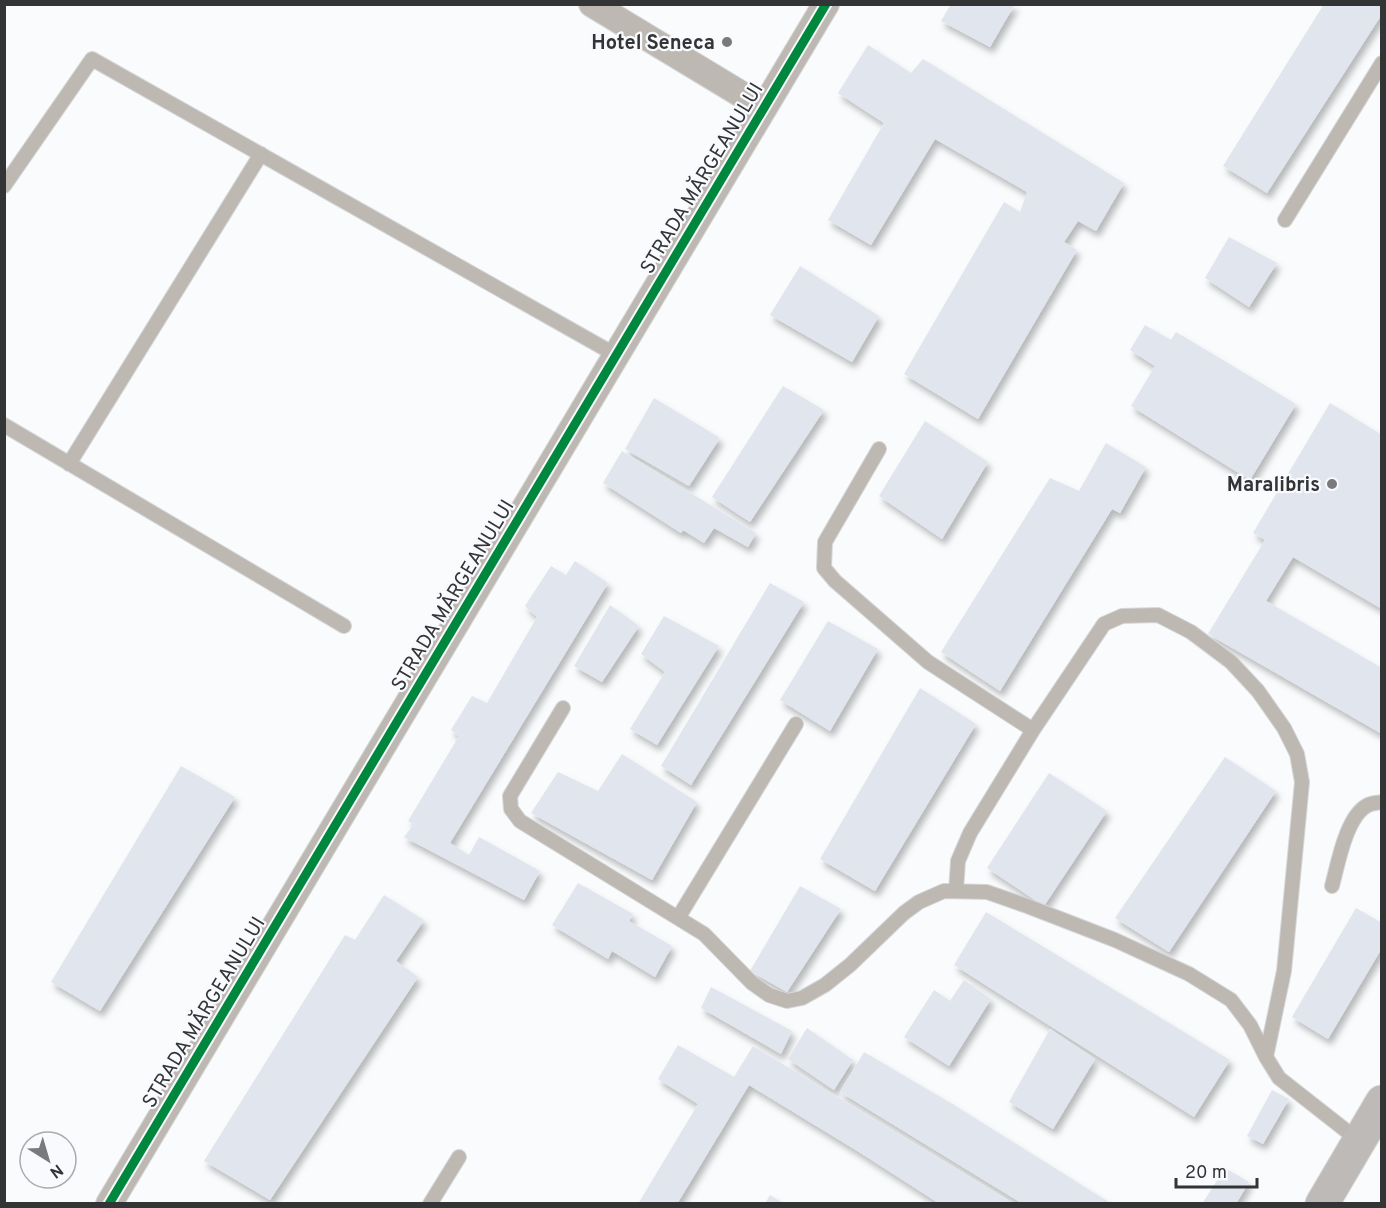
<svg xmlns="http://www.w3.org/2000/svg" width="1386" height="1208" font-family="Overpass,sans-serif">
	<style>
		.building { fill: #e1e5ed; filter: url(#shadow) }
		.lines { fill: none; stroke-linecap: round; stroke-linejoin: round }
		.lane-casing { stroke: #d6d7d8; stroke-width: 16 }
		.street-casing { stroke: #d6d7d8; stroke-width: 28 }
		.primary-casing { stroke: #d6d7d8; stroke-width: 35 }
		.lane { stroke: #beb8b3; stroke-width: 14 }
		.street { stroke: #beb8b3; stroke-width: 26 }
		.primary { stroke: #bebab7; stroke-width: 33 }
		.cycleway-casing { stroke: #f8fafe; stroke-width: 13 }
		.cycleway { stroke: #00873e; stroke-width: 9 }
		.poi-dot { fill: #787a7b; stroke: #f8fafe; stroke-width: 2 }
		.labels { text-anchor: middle; stroke-width: 4.5; stroke-linejoin: round; paint-order: stroke }
		.poi-label { font-size: 20px; font-weight: bold; fill: #333435; stroke: #f8fafe; text-anchor: end }
		.street-label { font-size: 20px; fill: #333435; stroke: #f8fafe }
	</style>
	<defs>
		<filter id="shadow"><feDropShadow dx="3.5" dy="6" stdDeviation="3" flood-color="#0004"/></filter>
	</defs>
	<rect width="100%" height="100%" fill="#f9fbfd"/>
	<path class="building" d="M951,4h64l-25,43 -49,-26z
		M1324,4h58v10l-115,179 -44,-27z
		M868,45l43,28 12,-14 201,124 -28,48 -18,-10 -14,21 13,8 -99,169 -74,-45 100,-172 16,10 7,-20 -92,-53 -64,106 -43,-25 56,-97 -46,-30z
		M1229,237l48,26 -28,44 -44,-29z
		M800,266l79,50 -27,46 -82,-47z
		M1145,325l26,15 5,-8 120,72 -46,76 -119,-74 24,-40 -25,-16z
		M783,386l41,24 -74,112 -38,-25z
		M654,398l66,40 -31,48 -64,-37z
		M1330,403l52,32v174l-89,-52 -27,44 116,67v66l-174,-100 57,-94 -12,-7z
		M925,421l63,41 -46,77 -63,-43z
		M1106,443l40,24 -26,46 -8,-4 -112,182 -59,-39 109,-174 29,13z
		M622,451l134,82 -8,14 -34,-19 -10,15 -21,-13 -2,3 -78,-50z
		M575,561l33,22 -158,260 19,12 10,-18 61,34 -16,29 -120,-63 10,-13 -6,-3 51,-85 -8,-6 21,-34 15,7 50,-86 -12,-11 26,-40 15,9z
		M770,583l34,19 -113,183 -30,-19z
		M610,605l29,21 -37,56 -28,-16z
		M664,616l55,30 -62,99 -27,-16 35,-57 -24,-18z
		M828,621l50,28 -48,82 -50,-31z
		M920,688l56,36 -101,167 -55,-32z
		M622,754l75,48 -45,78 -121,-67 27,-41 40,19z
		M1225,757l51,34 -107,161 -54,-34z
		M181,766l54,31 -135,214 -49,-29z
		M1049,773l58,38 -63,95 -57,-38z
		M578,883l55,31 -4,7 43,25 -17,31 -43,-26 -4,8 -56,-34z
		M800,886l41,23 -54,83 -37,-21z
		M384,895l40,25 -28,41 22,16 -148,223 -66,-39 141,-226 10,5z
		M1356,908l26,15v25l-54,91 -36,-22z
		M986,912l244,148 -36,57 -240,-152z
		M964,980l27,19 -42,67 -45,-29 30,-47 16,11z
		M711,987l81,44 -11,23 -80,-46z
		M807,1028l46,32 -19,30 -46,-31z
		M1050,1029l45,30 -42,70 -44,-27z
		M678,1045l56,32 19,-31 261,158h-74l-81,-52 -110,-67 -72,119h-39l60,-100 -40,-25z
		M864,1052l90,53 158,99h-89l-183,-112z
		M1272,1090l17,9 -26,45 -16,-8z
		M1225,1168l24,14 -13,22h-34z
		M770,1195l14,9h-19z"/>
	<g class="lines">
		<defs>
			<path id="lane" d="M4,186l88,-127 524,296
				M1285,220l97,-157
				M4,425l340,201
				M879,449l-54,93 -1,26 11,13 93,81 105,68
				M69,464l192,-310
				M563,708l-53,88 1,13 9,12 184,113 48,49 17,12 18,6 15,-3 23,-13 25,-20 54,-52 15,-11 25,-11 43,1 40,14 88,34 74,34 42,26 19,25 16,32 13,21 79,62
				M1332,886c6,-22 14,-70 36,-81 4,-2 9,-2 14,-3
				M956,891l2,-30 12,-28 63,-103 71,-106 18,-8 36,-1 33,17 40,30 27,29 26,37 13,26 5,28 -18,189 -18,86
				M678,918l118,-194
				M430,1204l29,-47"/>
			<path id="street" d="M592,4l172,104
				M109,1204l717,-1200"/>
			<path id="primary" d="M1322,1204l60,-102"/>
		</defs>
		<use href="#lane" class="lane-casing"/>
		<use href="#street" class="street-casing"/>
		<use href="#primary" class="primary-casing"/>
		<use href="#lane" class="lane"/>
		<use href="#street" class="street"/>
		<use href="#primary" class="primary"/>
		<defs>
			<path id="cycleway" d="M109,1204l717,-1200"/>
		</defs>
		<use href="#cycleway" class="cycleway-casing"/>
		<use href="#cycleway" class="cycleway"/>
	</g>
	<g class="poi-dot">
		<circle cx="727" cy="42" r="6"/>
		<circle cx="1332" cy="484" r="6"/>
	</g>
	<g class="labels">
		<g class="poi-label">
			<text x="715" y="49">Hotel Seneca</text>
			<text x="1320" y="491">Maralibris</text>
		</g>
		<g class="street-label">
			<text transform="translate(701 178) rotate(-59)" y="7">STRADA MĂRGEANULUI</text>
			<text transform="translate(452 595) rotate(-59)" y="7">STRADA MĂRGEANULUI</text>
			<text transform="translate(203 1012) rotate(-59)" y="7">STRADA MĂRGEANULUI</text>
		</g>
	</g>
	<rect width="1386" height="1208" fill="none" stroke="#333435" stroke-width="12"/>
	<g transform="translate(48 1160) rotate(143)"><circle r="28" fill="#f8fafe" stroke="#a9abae" stroke-width="1.5"/>
	<path d="M0-4.5L10 22L0 15L-10 22Z" fill="#787a7b"/>
	<text y="-9" font-size="16" font-weight="bold" text-anchor="middle" fill="#333435">N</text>
	</g>
	<path d="M1176 1178v9h81v-9" fill="none" stroke="#333435" stroke-width="3"/>
	<text x="1185" y="1178" font-size="18" fill="#333435" stroke="#f8fafe" stroke-width="4.5" paint-order="stroke">20 m</text>
</svg>
